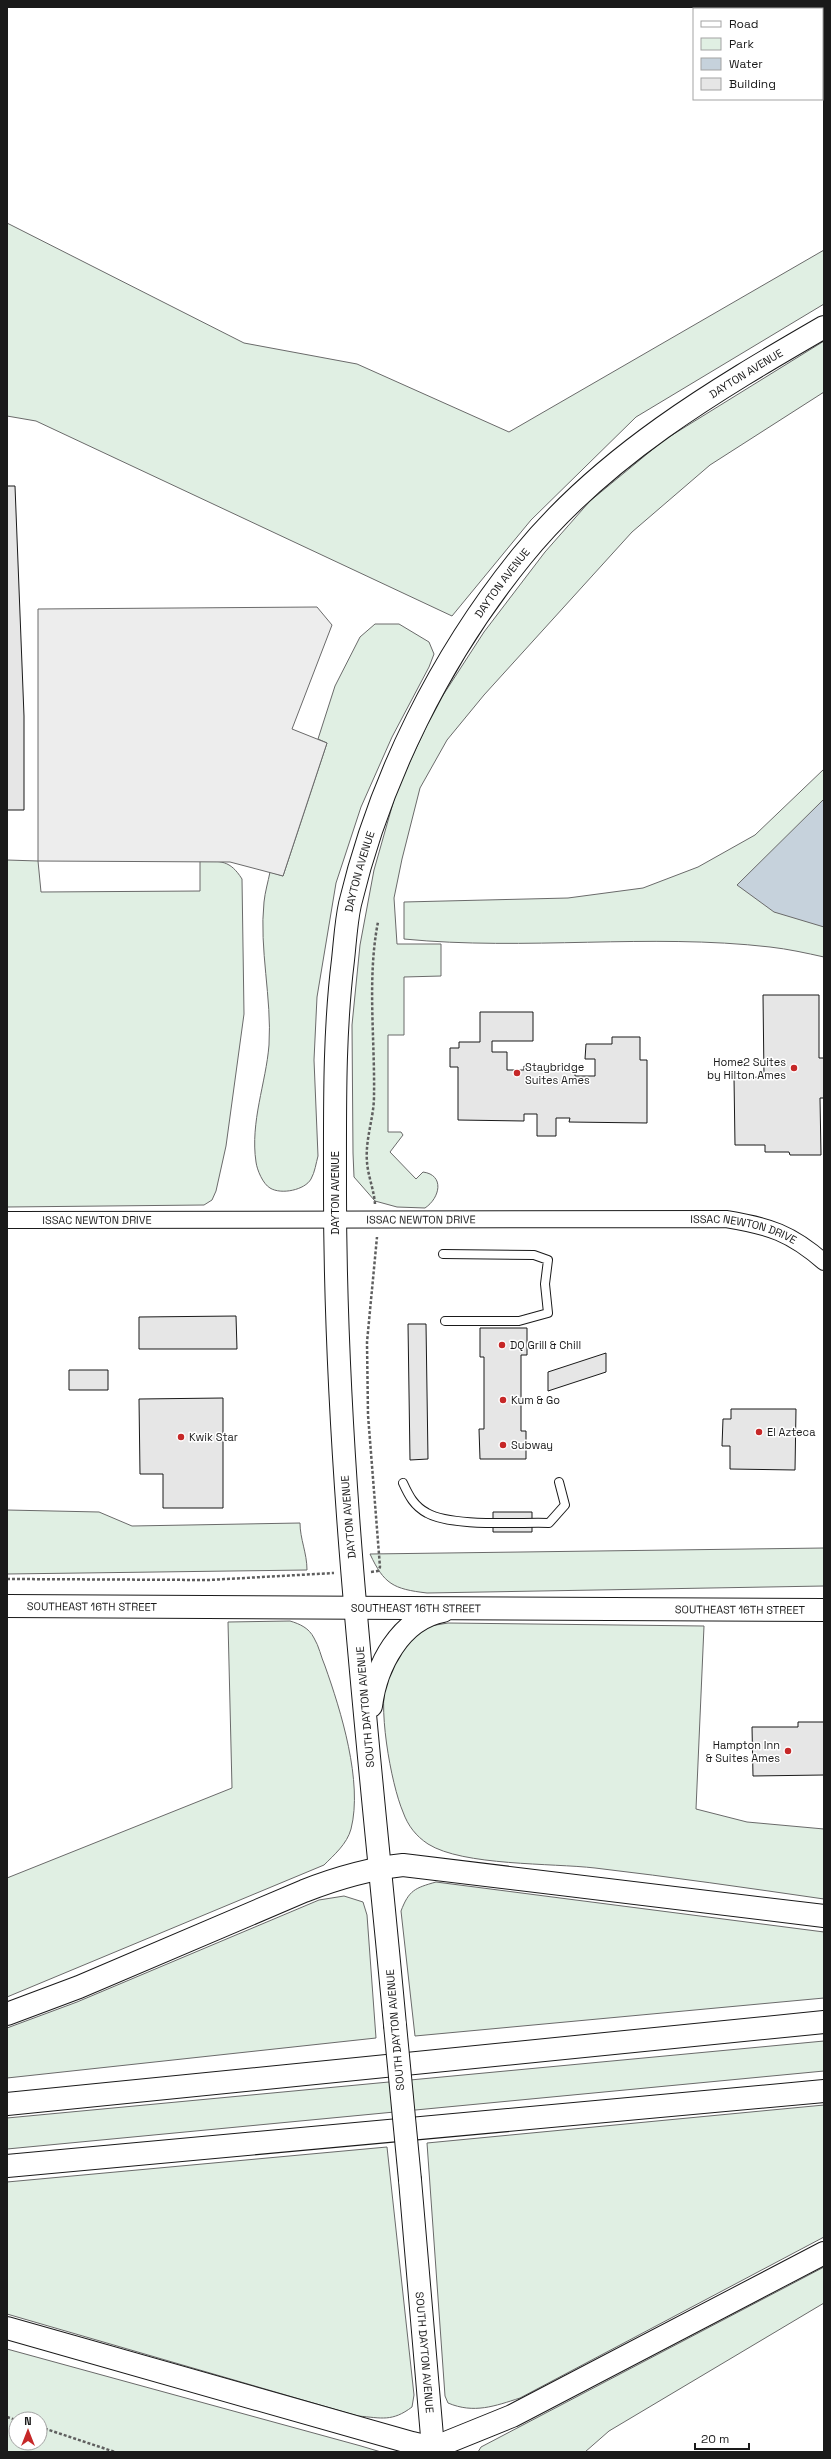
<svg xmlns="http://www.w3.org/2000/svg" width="831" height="2459" font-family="'Space Grotesk',sans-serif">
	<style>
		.green { fill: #e0efe3; stroke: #6a6a6a; fill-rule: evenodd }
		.parking { fill: #ededed; stroke: #6a6a6a }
		.water { fill: #c6d2dc; stroke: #6a6a6a }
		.building { fill: #e6e6e6; stroke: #1a1a1a }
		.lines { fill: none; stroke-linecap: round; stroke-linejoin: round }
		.lane-casing { stroke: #1a1a1a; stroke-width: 10 }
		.street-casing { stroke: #1a1a1a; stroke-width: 18 }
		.secondary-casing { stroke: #1a1a1a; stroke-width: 24 }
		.highway-casing { stroke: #1a1a1a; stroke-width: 24 }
		.path { stroke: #5f5f5f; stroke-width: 2.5; stroke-dasharray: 3 2; stroke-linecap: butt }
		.lane { stroke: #fff; stroke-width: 8 }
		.street { stroke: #fff; stroke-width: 16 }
		.secondary { stroke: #fff; stroke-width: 22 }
		.highway { stroke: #fff; stroke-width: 22 }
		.secondary-bridge-casing { stroke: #1a1a1a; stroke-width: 24; stroke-linecap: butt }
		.secondary-bridge { stroke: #fff; stroke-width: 22 }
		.poi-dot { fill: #c62828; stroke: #fff; stroke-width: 1.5 }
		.labels { text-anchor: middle; stroke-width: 3; stroke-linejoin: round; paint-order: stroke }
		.street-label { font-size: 11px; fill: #1a1a1a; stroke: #fff }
		.poi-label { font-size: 11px; fill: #1a1a1a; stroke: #fff; text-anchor: start }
	</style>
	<rect width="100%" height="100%" fill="#fff"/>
	<path class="green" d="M7,223l237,120 113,21 152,68 315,-182v54l-188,113 -105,103 -79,96 -416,-195 -29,-5z
		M824,341v51l-114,73 -78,67 -148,163 -37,45 -27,48 -18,71 -8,39 3,46h44v32l-37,1v58h-16v97h13l2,3 -13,17 26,27 7,-7c22,3 17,26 2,36l-28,-1 -22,-6 -21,-24 -1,-24 -1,-128 8,-80 14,-75 23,-81 39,-83 48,-74 61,-80 45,-51 74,-61z
		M375,624h24l30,18 5,12 -5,13 -37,70 -31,70 -25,76 -19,114 -3,63 4,96c-2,7 -3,16 -7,23 -6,11 -30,16 -41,9 -7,-4 -13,-18 -14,-26 -6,-40 10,-79 13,-117 3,-47 -10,-96 -5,-143 1,-10 4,-20 6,-30l13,4 44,-133 -9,-4 17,-53 25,-49z
		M824,769v188c-18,-4 -36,-8 -54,-10 -121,-14 -244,4 -366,-8v-37l164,-4 75,-10 55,-21 57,-32z
		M7,860l31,1 3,31 159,-1v-30c21,0 30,-1 42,18l2,135 -18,132 -10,45 -4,9 -8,5 -197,2z
		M7,1510l92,2 33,14 168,-3c0,16 7,30 7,47l-300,4z
		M824,1548v38l-397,7c-34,-4 -43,-9 -57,-39z
		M290,1621c10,3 19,7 24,17 5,8 7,19 11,28 16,45 38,116 26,163 -4,15 -17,26 -27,36l-317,132v-119l225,-90 -4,-166z
		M448,1623l256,3 -8,183 51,13 77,7v70c-76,-11 -152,-22 -229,-31 -43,-5 -132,-2 -167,-24 -12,-8 -20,-18 -25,-32 -12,-28 -27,-110 -15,-138 7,-16 20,-32 30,-46z
		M436,1882l388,50v66l-409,38 -14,-125c8,-21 14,-23 35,-29z
		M344,1896l19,6 4,13 9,123 -369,40v-50l70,-26 242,-102z
		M824,2041v30l-817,78v-31z
		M824,2105v132l-304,161c-25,8 -46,16 -72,5l-3,-7 -18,-253z
		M387,2147l27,248 -2,12c-20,15 -30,11 -54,9l-351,-102v-132z
		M824,2267v36l-215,128 -24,21h-107l3,-5z
		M7,2349l354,97 20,6h-374zM16,2419h24v24h-24z"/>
	<path class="parking" d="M317,607l15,18 -40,104 35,14 -44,133 -53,-14 -192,-1v-252z"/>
	<path class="water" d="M824,799v128l-50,-15 -37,-27z"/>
	<path class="building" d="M7,486h8l9,230v94h-17z
		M763,995h56v63h5v40h-4l1,57h-31l-1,-3h-24v-7h-30l-1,-67 30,-1z
		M480,1012h53v29h-41v11h15v18h17v-4h51v10h20v-17h-10l1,-15h26v-7h28v23h7v63l-78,-1 1,-4h-14v18h-19v-22h-13v7l-66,-1v-53h-8v-19h9v-6h21z
		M236,1316l1,33h-98v-32z
		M408,1324h18l2,135 -18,1z
		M480,1328h47v27h-6v76h5v28h-46l-1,-30h5v-72h-4z
		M606,1353v19l-58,19v-19z
		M69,1370h39v20h-39z
		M223,1398v110h-60v-34h-23l-1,-75z
		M731,1409h65l-1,61 -65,-1v-23h-8l1,-27h8z
		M493,1512h39v20h-39z
		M798,1722h26v53l-71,1 -1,-49h46z"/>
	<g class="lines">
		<defs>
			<path id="lane" d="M443,1254l91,1 14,5 -3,24 3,29 -29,8h-74
				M403,1483c6,13 11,23 24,30 24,14 93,9 122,10l16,-18 -6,-23"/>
			<g id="street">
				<path id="s1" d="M7,1220l719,-1c43,7 65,14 98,43"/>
			</g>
			<g id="secondary">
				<path id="s2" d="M7,1606l817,4"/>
				<path d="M371,1706c5,-40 29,-87 72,-95"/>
				<path id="s3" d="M395,2025c-26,-281 -61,-562 -60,-846 0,-73 -1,-146 8,-219 2,-18 3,-38 7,-56 30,-126 91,-248 172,-348 81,-100 193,-166 302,-229"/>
				<path id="s4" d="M410,2180l23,268"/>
			</g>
			<path id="highway" d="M7,2014l72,-27 225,-96c33,-13 64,-22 99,-26l421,51
				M7,2104l817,-82
				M7,2166l817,-75
				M7,2328l405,115 21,5 79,-32 312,-163"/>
		</defs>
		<use href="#lane" class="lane-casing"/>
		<use href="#street" class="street-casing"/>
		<use href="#secondary" class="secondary-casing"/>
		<use href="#highway" class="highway-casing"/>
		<path class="path" d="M375,1204c-1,-14 -7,-28 -8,-42 -2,-23 7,-44 7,-66 1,-57 -7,-118 4,-174
			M371,1572l7,-1 2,-4 -12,-152 -1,-73 10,-105
			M7,1579l202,1 125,-7
			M7,2417l9,3
			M40,2427l75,25"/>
		<use href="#lane" class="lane"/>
		<use href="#street" class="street"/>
		<use href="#secondary" class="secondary"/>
		<use href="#highway" class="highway"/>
		<defs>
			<path id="secondary-bridge" d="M395,2025l15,155"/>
		</defs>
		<use href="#secondary-bridge" class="secondary-bridge-casing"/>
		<use href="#secondary-bridge" class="secondary-bridge"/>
	</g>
	<g class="poi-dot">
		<circle cx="794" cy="1068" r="4"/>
		<circle cx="517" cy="1073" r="4"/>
		<circle cx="502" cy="1345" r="4"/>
		<circle cx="503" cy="1400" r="4"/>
		<circle cx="759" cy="1432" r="4"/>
		<circle cx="181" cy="1437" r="4"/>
		<circle cx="503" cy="1445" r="4"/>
		<circle cx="788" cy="1751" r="4"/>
	</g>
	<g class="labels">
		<g class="street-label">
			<text dy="4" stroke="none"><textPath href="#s3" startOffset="1806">DAYTON AVENUE</textPath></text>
			<text dy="4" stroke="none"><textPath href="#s3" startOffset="1482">DAYTON AVENUE</textPath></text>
			<text dy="4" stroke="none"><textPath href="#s3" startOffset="1158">DAYTON AVENUE</textPath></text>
			<text transform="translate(335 1193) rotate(-90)" y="4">DAYTON AVENUE</text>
			<text dy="4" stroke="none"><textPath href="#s1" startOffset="90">ISSAC NEWTON DRIVE</textPath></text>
			<text dy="4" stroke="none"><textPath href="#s1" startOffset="414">ISSAC NEWTON DRIVE</textPath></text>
			<text dy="4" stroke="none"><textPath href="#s1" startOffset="738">ISSAC NEWTON DRIVE</textPath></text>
			<text transform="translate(348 1517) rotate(-95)" y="4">DAYTON AVENUE</text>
			<text dy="4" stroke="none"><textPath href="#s2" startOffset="85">SOUTHEAST 16TH STREET</textPath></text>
			<text dy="4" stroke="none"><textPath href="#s2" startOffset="409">SOUTHEAST 16TH STREET</textPath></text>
			<text dy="4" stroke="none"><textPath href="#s2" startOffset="733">SOUTHEAST 16TH STREET</textPath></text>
			<text transform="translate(365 1707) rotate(-95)" y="4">SOUTH DAYTON AVENUE</text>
			<text transform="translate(395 2030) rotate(-95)" y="4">SOUTH DAYTON AVENUE</text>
			<text dy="4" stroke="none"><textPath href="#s4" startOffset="173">SOUTH DAYTON AVENUE</textPath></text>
		</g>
		<g class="poi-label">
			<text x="786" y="1066" text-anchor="end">Home2 Suites<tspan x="786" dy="13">by Hilton Ames</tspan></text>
			<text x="525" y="1071">Staybridge<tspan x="525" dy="13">Suites Ames</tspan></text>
			<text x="510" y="1349">DQ Grill &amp; Chill</text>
			<text x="511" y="1404">Kum &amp; Go</text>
			<text x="767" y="1436">El Azteca</text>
			<text x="189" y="1441">Kwik Star</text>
			<text x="511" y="1449">Subway</text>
			<text x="780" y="1749" text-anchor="end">Hampton Inn<tspan x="780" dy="13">&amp; Suites Ames</tspan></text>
		</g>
	</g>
	<rect width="831" height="2459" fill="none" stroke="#1a1a1a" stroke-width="16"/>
	<rect x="693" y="8" width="130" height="92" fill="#ffffff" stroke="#a3a3a3"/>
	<rect x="701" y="21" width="20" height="6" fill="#ffffff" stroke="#a3a3a3"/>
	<text x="729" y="28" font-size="12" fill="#1a1a1a">Road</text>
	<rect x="701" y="38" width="20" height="12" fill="#e0efe3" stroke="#a3a3a3"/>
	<text x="729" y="48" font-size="12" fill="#1a1a1a">Park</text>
	<rect x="701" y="58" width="20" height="12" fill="#c6d2dc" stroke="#a3a3a3"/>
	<text x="729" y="68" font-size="12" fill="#1a1a1a">Water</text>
	<rect x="701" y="78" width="20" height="12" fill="#e6e6e6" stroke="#a3a3a3"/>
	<text x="729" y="88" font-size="12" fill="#1a1a1a">Building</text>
	<g transform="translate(28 2431)"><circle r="19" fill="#ffffff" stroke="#a3a3a3"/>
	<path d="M0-3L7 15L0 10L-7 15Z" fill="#c62828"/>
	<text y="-6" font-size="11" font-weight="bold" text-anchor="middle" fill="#1a1a1a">N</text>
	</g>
	<path d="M695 2443v6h54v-6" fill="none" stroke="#1a1a1a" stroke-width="2"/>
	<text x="701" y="2443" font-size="12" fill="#1a1a1a" stroke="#ffffff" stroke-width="3" paint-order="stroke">20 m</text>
</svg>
